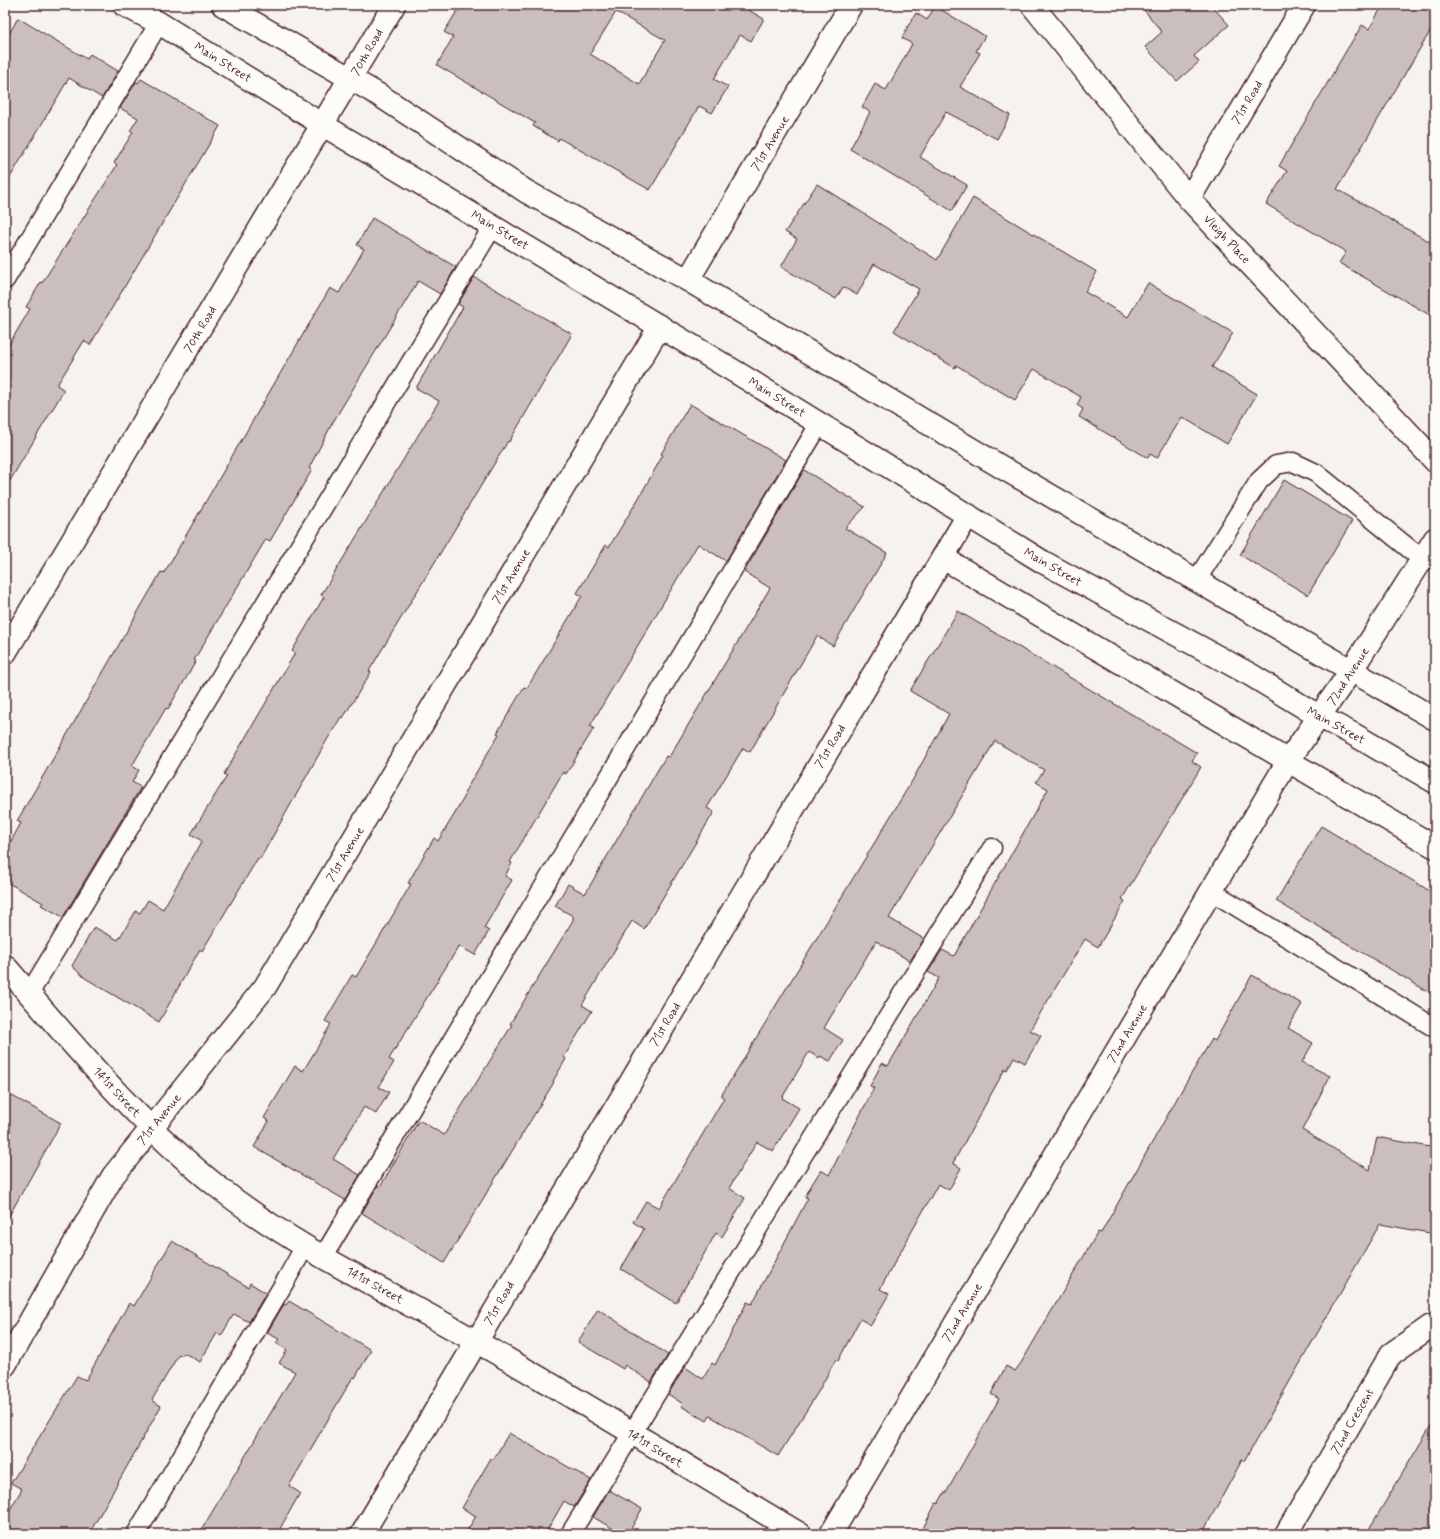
<svg xmlns="http://www.w3.org/2000/svg" width="1440" height="1539" font-family="Mynerve,sans-serif">
	<style>
		.building { fill: #cbbfbe; stroke: #4a1f2b; fill-rule: evenodd }
		.lines { fill: none; stroke-linecap: round; stroke-linejoin: round }
		.lane-casing { stroke: #4a1f2b; stroke-width: 21 }
		.street-casing { stroke: #4a1f2b; stroke-width: 25 }
		.secondary-casing { stroke: #4a1f2b; stroke-width: 25 }
		.primary-casing { stroke: #4a1f2b; stroke-width: 25 }
		.lane { stroke: #fdfcf7; stroke-width: 18 }
		.street { stroke: #fdfcf7; stroke-width: 22 }
		.secondary { stroke: #fdfcf7; stroke-width: 22 }
		.primary { stroke: #fdfcf7; stroke-width: 22 }
		.labels { text-anchor: middle; stroke-width: 3.5; stroke-linejoin: round; paint-order: stroke }
		.street-label { font-size: 12px; fill: #4a1f2b; stroke: #fdfcf7 }
	</style>
	<rect width="100%" height="100%" fill="#f6f3ef"/>
	<filter id="ink" filterUnits="userSpaceOnUse"><feTurbulence type="fractalNoise" baseFrequency=".025" numOctaves="2"/><feDisplacementMap in="SourceGraphic" scale="8" xChannelSelector="R" yChannelSelector="G"/><feConvolveMatrix kernelMatrix="1 2 1 2 8 2 1 2 1" color-interpolation-filters="sRGB"/></filter>
	<g filter="url(#ink)">
		<path class="building" d="M461,5h279l24,14 -13,22 -11,-6 -26,44 14,8 -16,26 -13,-7 -49,84 -91,-52 -1,3 -25,-15 2,-3 -98,-58 16,-28 -9,-5zM616,12l49,28 -26,44 -49,-30z
			M1140,5h71l18,20 -35,31 5,6 -22,19 -32,-34 17,-15z
			M1383,5h52v18l-98,166 98,56v73l-96,-55 7,-11 -80,-48 21,-33 -8,-5 67,-115 16,-26 7,4z
			M935,6l50,30 -9,15 4,2 -20,34 50,28 -13,24 -51,-27 -26,45 47,28 -15,26 -102,-62 20,-37 -8,-5 13,-23 11,6 26,-46 -10,-6 6,-12 8,-13 11,7z
			M18,18l69,41 3,-5 28,17 -16,27 -33,-20 -64,108v-145z
			M141,79l79,47 -130,219 -6,-4 -27,44 7,5 -59,99v-138l25,-42 -4,-2 15,-25 1,1 75,-118 -3,-2 19,-31 -3,-1 8,-13 -18,-10 16,-26 2,1z
			M817,184l120,76 36,-62 124,74 -12,20 43,25 20,-34 85,50 -21,34 45,27 -30,50 -45,-27 -25,41 -7,-4 -2,4 -69,-41 4,-8 -6,-4 4,-8 -47,-28 -19,31 -59,-35 -1,3 -61,-37 25,-42 -45,-25 -17,31 -14,-8 -7,12 -55,-32 16,-28 -12,-7z
			M372,218l84,49 -16,27 -22,-13 -85,141 -24,46 3,2 -42,71 -4,-2 -72,121 2,1 -28,48 -2,-1 -34,58 7,4 -7,12 9,5 -78,130 -22,-12 2,-2 -38,-22v-29l16,-29 -4,-2 144,-249 3,1 166,-285 9,5 25,-44 -7,-4z
			M474,277l98,57 -63,108 -1,-1 -139,230 2,1 -28,46 -2,-1 -14,23 -67,119 -2,-1 -56,93 -2,-2 -41,73 -74,-44 -13,-12 22,-39 24,13 18,-29 4,2 8,-13 15,9 39,-68 -11,-7 36,-58 -3,-2 71,-121 -3,-2 32,-54 -3,-2 118,-194 -23,-13 47,-81 -5,-3z
			M690,404l96,56 -60,101 -28,-17 -108,182 4,2 -28,46 -3,-2 -53,90 2,1 -7,13 7,4 -28,48 5,3 -14,24 -16,-9 -70,113 5,3 -15,25 10,5 -13,22 -12,-7 -31,52 27,16 -15,25 -91,-53 15,-26 -5,-3 31,-52 8,5 14,-23 14,-24 -6,-3 27,-46 4,2 27,-45 28,-48 -3,-1 26,-45 4,3 16,-26 12,-21 -2,-1 35,-59 -2,-1 14,-24 13,-22 3,1 55,-92 -5,-3 29,-48 3,2 28,-46 26,-46 -2,-1z
			M804,470l61,37 -20,21 42,25 -54,93 -16,-10 -67,116 -7,-4 -36,60 7,4 -70,117 -12,-8 -50,84 10,6 -28,46 2,2 -13,22 1,1 -110,181 -82,-50 1,-2 15,-26 2,2 39,-67 25,15 68,-110 -2,-1 63,-104v-4l-18,-10 13,-22 17,10 81,-138 3,1 101,-169 -26,-16z
			M1284,480l68,41 -44,74 -68,-40z
			M958,611l239,142 -5,8 9,6 -79,132 3,2 -27,46 -13,-8 -55,91 11,6 -16,27 -11,-6 -7,13 -2,-1 -52,94 8,5 -12,22 -11,-6 -58,105 9,5 -18,31 -11,-6 -22,42 -2,-2 -18,33 -40,64 -68,-40 -3,5 -26,-15 2,-2 -15,-10 17,-27 18,12 9,-16 3,2 32,-63 5,2 56,-106 -3,-1 7,-13 9,-14 8,5 45,-87 -4,-2 12,-23 6,3 51,-88 -11,-6 14,-22 12,6 94,-167 -12,-7 8,-12 -49,-29 -106,177 35,21 -14,22 -34,-20 -52,87 19,12 -13,21 -10,-5 -1,2 -10,-6 -27,46 17,10 -26,43 -16,-9 -28,46 16,10 -23,39 -6,-4 -40,70 -55,-34 23,-40 -11,-7 13,-21 13,7 65,-110 -3,-2 191,-315 37,-67 -39,-23z
			M1321,826l114,68v102l-159,-95z
			M1252,975l50,29 -14,24 25,15 -11,19 28,14 -28,54 68,40 7,-33 58,11v86l-55,-10 -136,237 -2,-1 -40,74h-282l16,-31 2,1 7,-12 1,1 53,-94 -8,-5 15,-28 9,5 6,-8 77,-131 3,1 83,-147 28,-47 3,2z
			M5,1092l56,31 -56,100z
			M172,1241l76,46 2,-4 16,10 -17,29 -15,-8 -13,22 -4,-3 -17,29 -16,-9 -2,3 -3,-2 -27,46 9,6 -72,128h-84v-16l17,-29 -11,-6 66,-107 9,4 43,-77 5,3z
			M289,1301l82,49 -16,28 -2,-1 -64,109 11,7 -23,41h-78l96,-162 -16,-9 8,-13 -11,-7 3,-4 -12,-6 17,-29 2,1z
			M598,1309l70,46 -17,27 -26,-17 -2,4 -45,-27z
			M1435,1419v115h-69z
			M509,1433l82,47 -17,27 -10,-6 -19,33h-80l11,-18 -14,-8 29,-50 2,2z
			M609,1490l33,19 -14,25h-6l-29,-17z"/>
		<g class="lines">
			<defs>
				<path id="lane" d="M5,280l154,-257
					M1196,581l63,-100 17,-16 17,-3 23,11 106,86
					M1211,891l224,137
					M29,994l464,-768
					M323,1257l497,-834
					M136,1534l150,-254 19,-34
					M570,1534l422,-686"/>
				<path id="street" d="M1032,5l157,194 246,262
					M1189,199l115,-194
					M688,280l163,-275
					M943,558l492,289
					M5,653l389,-648
					M1351,671l84,-132
					M5,1365l108,-189 152,-189 395,-661
					M362,1534l606,-1019
					M1286,1534l105,-180 40,-28h4"/>
				<path id="secondary" d="M5,966c67,77 132,157 213,221 78,62 172,105 259,155 109,61 215,128 323,192
					M831,1534l457,-773 63,-90"/>
				<path id="primary" d="M124,5l35,18 164,102 416,249 304,188 208,113 69,42 33,17 82,48
					M223,5l156,90 148,97 161,88 315,188 432,251"/>
			</defs>
			<use href="#lane" class="lane-casing"/>
			<use href="#street" class="street-casing"/>
			<use href="#secondary" class="secondary-casing"/>
			<use href="#primary" class="primary-casing"/>
			<use href="#lane" class="lane"/>
			<use href="#street" class="street"/>
			<use href="#secondary" class="secondary"/>
			<use href="#primary" class="primary"/>
		</g>
	</g>
	<g class="labels">
		<g class="street-label">
			<text transform="translate(367 52) rotate(-60)" y="4">70th Road</text>
			<text transform="translate(223 62) rotate(32)" y="4">Main Street</text>
			<text transform="translate(1247 102) rotate(-59)" y="4">71st Road</text>
			<text transform="translate(770 143) rotate(-59)" y="4">71st Avenue</text>
			<text transform="translate(500 230) rotate(31)" y="4">Main Street</text>
			<text transform="translate(1227 239) rotate(47)" y="4">Vleigh Place</text>
			<text transform="translate(200 329) rotate(-59)" y="4">70th Road</text>
			<text transform="translate(777 397) rotate(32)" y="4">Main Street</text>
			<text transform="translate(1053 567) rotate(30)" y="4">Main Street</text>
			<text transform="translate(511 576) rotate(-59)" y="4">71st Avenue</text>
			<text transform="translate(1348 676) rotate(-57)" y="4">72nd Avenue</text>
			<text transform="translate(1336 725) rotate(29)" y="4">Main Street</text>
			<text transform="translate(830 746) rotate(-59)" y="4">71st Road</text>
			<text transform="translate(345 854) rotate(-59)" y="4">71st Avenue</text>
			<text transform="translate(665 1024) rotate(-59)" y="4">71st Road</text>
			<text transform="translate(1127 1033) rotate(-59)" y="4">72nd Avenue</text>
			<text transform="translate(117 1092) rotate(47)" y="4">141st Street</text>
			<text transform="translate(159 1119) rotate(-51)" y="4">71st Avenue</text>
			<text transform="translate(375 1285) rotate(29)" y="4">141st Street</text>
			<text transform="translate(499 1303) rotate(-60)" y="4">71st Road</text>
			<text transform="translate(962 1312) rotate(-59)" y="4">72nd Avenue</text>
			<text transform="translate(1352 1421) rotate(-60)" y="4">72nd Crescent</text>
			<text transform="translate(655 1448) rotate(31)" y="4">141st Street</text>
		</g>
	</g>
	<rect width="1440" height="1539" fill="none" stroke="#fdfcf7" stroke-width="20"/>
	<rect x="10" y="10" width="1420" height="1519" fill="none" stroke="#4a1f2b" stroke-width="1.5" filter="url(#ink)"/>
</svg>
